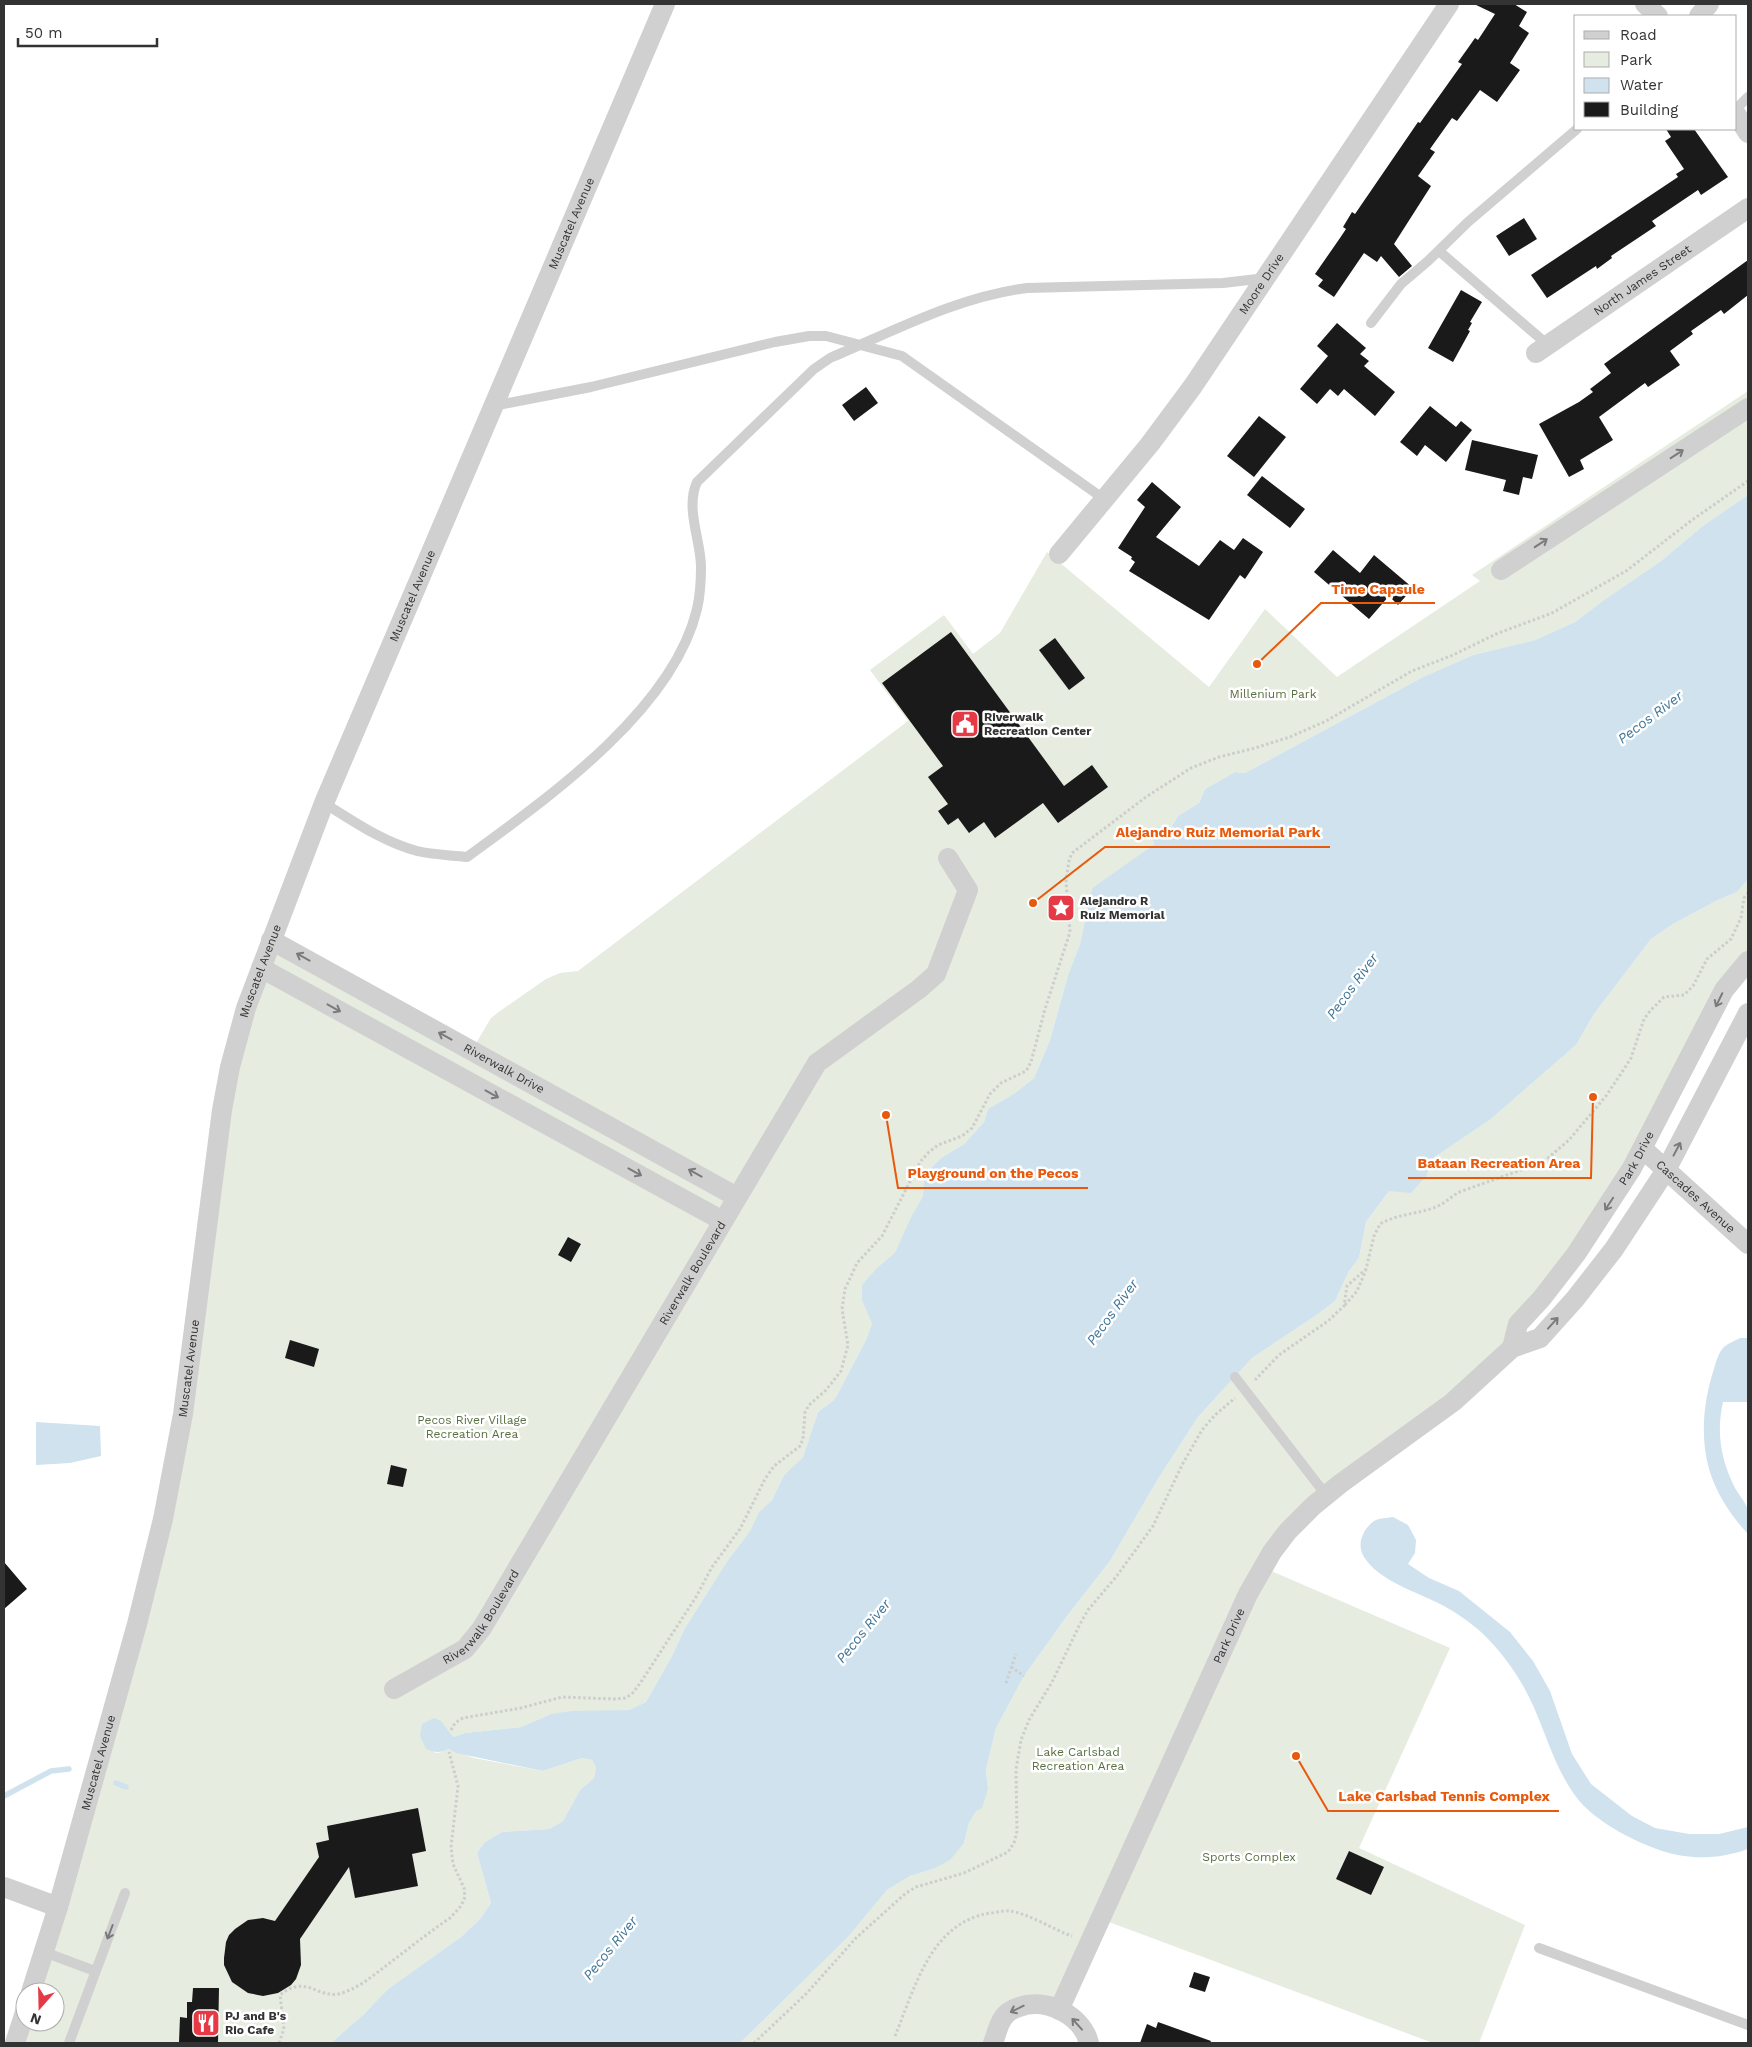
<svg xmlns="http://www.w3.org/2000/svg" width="1752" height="2047" font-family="'Work Sans',sans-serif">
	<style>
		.green { fill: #e6ecdf }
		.water { fill: #cfe2ee }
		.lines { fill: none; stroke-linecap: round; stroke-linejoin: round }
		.stream { stroke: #cfe2ee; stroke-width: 5.5 }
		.building { fill: #1a1a1a }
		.path { stroke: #cdcdcd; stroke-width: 3; stroke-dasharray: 2.5 2.5; stroke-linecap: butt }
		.service { stroke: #d0d0d0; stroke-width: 10 }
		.minor { stroke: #d0d0d0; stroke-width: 20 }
		.oneway { stroke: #7a7a7a }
		.labels { text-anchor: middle; stroke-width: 5; stroke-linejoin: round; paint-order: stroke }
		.street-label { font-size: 12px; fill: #333; stroke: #fff }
		.park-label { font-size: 12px; fill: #56703f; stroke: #fff }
		.poi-label { font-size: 12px; font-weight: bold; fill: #333; stroke: #fff; text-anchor: start }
		.water-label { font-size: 14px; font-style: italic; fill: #3f7597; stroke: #fff }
		.leader { fill: none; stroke: #e8590c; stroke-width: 2 }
		.callout-dot { fill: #e8590c; stroke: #fff; stroke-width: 2 }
		.callout-label { font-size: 14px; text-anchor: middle; font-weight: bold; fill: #e8590c; stroke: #fff; stroke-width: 5; stroke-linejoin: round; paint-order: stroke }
	</style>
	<rect width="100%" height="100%" fill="#fff"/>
	<path class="green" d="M1748,391v104l-44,30 -43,36 -57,39 -29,22 -40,18 -62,15 -50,22 -178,96 -10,-1 -30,17 -6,14 -21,13 -7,12 -28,1 7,11 2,-1 4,5 -64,44 -12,56 -12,31 -18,65 -16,38 -19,15 -27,16 -4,13 -20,22 -23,14 -17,17 -1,21 -11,19 -9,23 -8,16 -17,13 -6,56 -6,17 -29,55 -3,5 -16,12 -15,45 -19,18 -12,25 -13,12 -9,19 -22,29 -43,68 -13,28 -26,46 -17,8 -78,4 -30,13 -56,6 -12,4 -20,15 5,1 11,-4 25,9 69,13 39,-13 10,2 4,8 -2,10 -14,12 -17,31 -14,8 -47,3 -17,10 -8,11 14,50 -11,16 -19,18 -73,52 -24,25 -33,29h-316l10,-21h30v-30h-24l132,-473 52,-360 56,-219 201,110 19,-32 9,-7 46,-32 14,-6 18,-2 330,-250 -38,-51 74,-55 29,39 27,-21 47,-81 162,135 56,-78 72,68 143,-96 -8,-6z
		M1748,879v82l-236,387 -130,104 -120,115 188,81 -91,200 166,77 -46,118h-46l-332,-124 -42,91 -31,-6 -35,39h-253l108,-106 39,-47 23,-14 23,-7 31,-26 5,-20 19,-34 -2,-19 10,-42 28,-52 43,-60 43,-55 48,-82 40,-62 54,-59 66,-44 17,-13 14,-30 10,-13 7,-36 23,-31 40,-30 62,-42 85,-74 18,-31 57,-75 22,-15 43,-23 21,-9z"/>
	<path class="water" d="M1748,495v384l-11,13 -21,9 -43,23 -22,15 -57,75 -18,31 -85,74 -62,42 -2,14 -16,18 -22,-2 -23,31 -7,36 -10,13 -14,30 -17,13 -66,44 -54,59 -40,62 -48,82 -43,55 -43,60 -28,52 -10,42 2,19 -6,19 -6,3 -7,12 -5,20 -14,17 -17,9 -23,7 -23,14 -39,47 -108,106h-409l33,-29 24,-25 73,-52 19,-18 11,-16 -14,-50 8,-11 17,-10 47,-3 14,-8 17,-31 14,-12 2,-10 -4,-8 -10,-2 -39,13 -87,-18 -7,-4c-9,4 -13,4 -23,0l-6,-13 2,-12 12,-6 7,3 12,16 12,-4 56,-6 30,-13 21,-3 57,-1 17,-8 26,-46 13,-28 43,-68 22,-29 9,-19 13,-12 12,-25 19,-18 15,-45 16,-12 3,-5 29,-55 6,-17 -10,-23v-15l16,-18 17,-14 17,-38 11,-19 1,-21 17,-17 23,-14 20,-22 4,-13 27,-16 19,-15 16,-38 18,-65 12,-31 12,-56 63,-44 -3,-5 -2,1 -7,-11c16,-5 16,1 28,-1l7,-12 21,-13 6,-14 30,-17 10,1 178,-96 50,-22 62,-15 40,-18 29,-22 57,-39 43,-36z
		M1740,1338h8v64h-25c-7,31 -2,58 12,86 4,7 12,16 13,23 2,7 0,16 0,23 -14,-15 -26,-32 -34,-51 -15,-35 -12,-78 0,-114 2,-7 4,-15 9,-21 4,-4 11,-7 17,-10z
		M36,1422l64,4 1,30 -31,7 -34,2z
		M1393,1517l15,8 8,15 -1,13 -7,11 21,14 30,13 51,41 23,29 17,30 22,63 19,30 23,18 18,14 23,12 34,6h30l29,-7v22c-34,12 -66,11 -99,-3 -23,-9 -57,-28 -72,-48 -23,-30 -31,-66 -47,-99 -12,-25 -29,-48 -49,-67 -11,-10 -27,-21 -41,-28 -23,-12 -61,-23 -76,-47 -8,-13 -1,-28 10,-36 5,-3 13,-3 19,-4z"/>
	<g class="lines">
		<path class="stream" d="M116,1783l10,4
			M4,1796l47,-25 18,-2"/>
	</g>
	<path class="building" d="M1474,4h40l13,8 -8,14 10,7 -19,30 10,7 -23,32 -17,-12 -23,31 -5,-3 -22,31 5,3 -17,24 13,10 -37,58 18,22 -13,11 -18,-21 -4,6 -13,-9 -30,44 -16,-11 5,-6 -8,-6 25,-36 6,-9 -3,-2 9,-15 3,2 63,-92 2,1 42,-59 -4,-2 10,-14 7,-10 3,2 17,-26z
		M1666,129h28l34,48 -27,18 -3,-5 -46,31 4,5 -45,30 1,2 -15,11 -1,-3 -49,32 -16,-23 147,-98 -2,-3 8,-5 -19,-28 6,-4z
		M1524,218l13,21 -28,17 -13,-20z
		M1748,260v35l-24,19 -3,-4 -30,21 2,3 -23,17 10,14 -32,22 -3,-4 -46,34 14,23 -33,20 4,9 -15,8 -30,-53 40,-22 14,-10 -3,-3 21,-16 -7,-9z
		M1461,290l21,12 -12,20 2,1 -4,7 2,1 -17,31 -25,-14z
		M1337,323l29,25 -6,6 9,7 -5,5 31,26 -20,24 -31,-27 -6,7 -8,-7 -13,15 -17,-15 28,-33 -11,-10z
		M866,387l12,16 -24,18 -12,-16z
		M1430,406l26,21 5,-6 11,9 -26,32 -21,-17 -8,11 -17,-14z
		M1259,416l27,21 -32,40 -27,-21z
		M1472,440l66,15 -6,24 -9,-2 -4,18 -16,-4 3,-11 -41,-10z
		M1262,476l43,33 -15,19 -43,-33z
		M1152,482l29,25 -25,30 43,29 21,-26 14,10 9,-12 20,14 -18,27 -5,-4 -31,45 -80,-49 6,-9 -4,-3 1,-2 -14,-9 27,-41 -8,-7z
		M1333,550l27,23 14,-18 39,33 -15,17 -9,-9 -20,23 -55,-47z
		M951,632l113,154 28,-21 16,22 -50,36 -15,-20 -48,35 -11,-16 -15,11 -11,-15 -10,7 -10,-14 10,-7 -20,-27 15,-11 -61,-83z
		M1055,638l30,40 -16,12 -30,-40z
		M568,1237l13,7 -10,18 -13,-7z
		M290,1340l29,9 -5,18 -29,-9z
		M391,1465l16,4 -4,18 -16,-3z
		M4,1562l23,27 -23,20z
		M418,1808l8,43 -14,3 6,32 -63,12 -6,-31 -49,72 1,26 -5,14 -5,6 -13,8 -15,3 -15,-3 -16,-11 -8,-17v-7l2,-16 3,-7 6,-6 13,-9 15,-2 12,3 44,-64 -3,-14 13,-3 -2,-14z
		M1349,1851l35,16 -13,28 -35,-16z
		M1194,1972l16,5 -5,15 -16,-5z
		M193,1988h26l-1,55 -39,-1 1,-25 7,1v-16h5z
		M1158,2022l53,19 -1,2h-70l7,-19 9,4z"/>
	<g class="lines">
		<path class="path" d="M1345,1305l12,-14 9,-21
			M1255,1380l24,-25 49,-34 16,-15 3,-20 19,-17 8,-33 6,-12c17,-10 38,-10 56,-17 10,-4 16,-12 26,-16l73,-26 13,-7 21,-18 37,-44 18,-27 7,-11 13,-39 6,-8 14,-14 20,-2 9,-9 14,-27 24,-20 10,-21 3,-20 4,-5
			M1011,1667l13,9
			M1006,1683l10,-29
			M451,1730l4,-7 8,-5 58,-10 41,-11 52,2 11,-1 7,-4 9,-12 55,-85 16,-30 28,-38 25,-50 9,-13 26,-20 3,-7 2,-27 4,-7 17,-15 15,-19 7,-26 -6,-36 3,-20 12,-26 25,-27 38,-74 9,-10 9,-7 24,-9 10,-8 18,-34 11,-11 25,-12 5,-9 14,-53 25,-77 -4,-51 3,-20 3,-8 74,-56 45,-29 28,-11 36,-9 35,-11 36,-16 86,-50 41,-16 43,-21 56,-21 74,-42 66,-51 56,-39
			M895,2036c20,-48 35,-113 95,-123 5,0 13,-3 19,-2 17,1 45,19 63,25
			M279,2043l5,-14 -4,-34c28,-23 39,8 65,-3 16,-6 29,-17 42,-27 21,-16 41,-32 63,-47l11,-12 4,-9 -1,-9 -11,-24 -2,-17 7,-61 -9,-34
			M754,2043l52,-49 50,-56 50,-45 10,-6 48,-14 44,-21 6,-9 3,-12 -1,-62 5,-29 8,-20 23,-38 28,-58 8,-14 28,-33 37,-51 29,-61 20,-35 13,-15 20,-17"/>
		<path class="service" d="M1736,109l12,-12
			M1439,251l109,94
			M1371,323l30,-39 27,-23 40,-39 109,-93
			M493,406l98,-19 184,-45 34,-6h17l76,20 202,143
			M324,803c29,18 59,39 93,48 16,4 34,4 50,6 81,-59 206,-147 230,-248 3,-13 4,-28 4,-42 0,-26 -16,-59 -4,-85l117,-113 16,-11c64,-27 127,-61 197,-70l196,-5 43,-5
			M1235,1377l91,118
			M1539,1948l209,77
			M44,1952l51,19
			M69,2043l56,-150"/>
		<g class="minor">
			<path d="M1645,4l13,12"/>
			<path d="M1699,16l10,-12"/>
			<path d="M1736,114l12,19"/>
			<path id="s1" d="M1536,353l212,-145"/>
			<path id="s2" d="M1059,554l91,-110 43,-58 256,-382"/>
			<path d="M1501,570l247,-162"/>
			<path id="s3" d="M271,940l466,257"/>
			<path d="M261,968l462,253"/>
			<path id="s4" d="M1643,1149l105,95"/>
			<path id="s5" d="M1512,1348l6,-24 24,-26 34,-44 56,-86 92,-178 24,-29"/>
			<path id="s6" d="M394,1689l71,-40 17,-21 335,-565 102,-74 17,-15 32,-84 -20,-32"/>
			<path d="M4,1887l54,20"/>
			<path id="s7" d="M31,1992l27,-85 79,-283 26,-105 20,-105 39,-304 8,-43 16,-59 78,-205 341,-799"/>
			<path id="s8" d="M1059,2010l189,-416 24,-42 16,-21 25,-25 27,-22 113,-82 59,-54 28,-10 35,-39 39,-50 52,-79 82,-157"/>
			<path d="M15,2043l10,-31"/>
			<path d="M993,2043c3,-7 5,-18 10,-25 3,-5 10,-9 16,-11 27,-10 63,8 70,36"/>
		</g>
	</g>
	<defs><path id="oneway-shaft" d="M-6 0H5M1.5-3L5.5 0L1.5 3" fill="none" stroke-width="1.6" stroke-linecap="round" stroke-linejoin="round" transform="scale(1.25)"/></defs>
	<g class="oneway">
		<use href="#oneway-shaft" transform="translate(1677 454) rotate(-33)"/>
		<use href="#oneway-shaft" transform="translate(1541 543) rotate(-33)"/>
		<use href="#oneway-shaft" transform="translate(303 957) rotate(-151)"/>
		<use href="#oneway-shaft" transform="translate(1719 1000) rotate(116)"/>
		<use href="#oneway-shaft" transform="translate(334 1008) rotate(29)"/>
		<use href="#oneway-shaft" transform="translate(445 1036) rotate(-151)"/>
		<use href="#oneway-shaft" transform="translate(492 1094) rotate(29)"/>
		<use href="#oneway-shaft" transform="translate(1677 1149) rotate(-62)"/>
		<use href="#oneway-shaft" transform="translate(635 1172) rotate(29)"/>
		<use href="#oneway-shaft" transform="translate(695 1173) rotate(-151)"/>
		<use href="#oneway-shaft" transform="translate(1609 1204) rotate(123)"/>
		<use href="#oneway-shaft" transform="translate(1553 1323) rotate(-48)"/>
		<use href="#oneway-shaft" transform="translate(110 1932) rotate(111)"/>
		<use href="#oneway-shaft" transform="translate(1017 2009) rotate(154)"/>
		<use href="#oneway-shaft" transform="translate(1077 2024) rotate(-132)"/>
	</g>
	<defs>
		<symbol id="civic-square" viewBox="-11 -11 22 22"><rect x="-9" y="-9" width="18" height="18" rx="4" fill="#e63946" stroke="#fff"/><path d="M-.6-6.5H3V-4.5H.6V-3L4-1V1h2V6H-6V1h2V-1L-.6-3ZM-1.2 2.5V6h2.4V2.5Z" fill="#fff"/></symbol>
		<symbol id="sight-square" viewBox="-11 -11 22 22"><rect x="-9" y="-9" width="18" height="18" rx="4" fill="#e63946" stroke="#fff"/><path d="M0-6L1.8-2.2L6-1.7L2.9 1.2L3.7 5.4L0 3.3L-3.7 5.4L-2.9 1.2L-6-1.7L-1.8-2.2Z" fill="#fff"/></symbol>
		<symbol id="restaurant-square" viewBox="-11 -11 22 22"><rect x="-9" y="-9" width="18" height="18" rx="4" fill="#e63946" stroke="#fff"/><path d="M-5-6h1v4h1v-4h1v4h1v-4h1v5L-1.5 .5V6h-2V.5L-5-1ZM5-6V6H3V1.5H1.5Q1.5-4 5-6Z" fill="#fff"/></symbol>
	</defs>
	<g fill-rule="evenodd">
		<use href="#civic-square" x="949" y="708" width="32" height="32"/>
		<use href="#sight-square" x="1045" y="892" width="32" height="32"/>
		<use href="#restaurant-square" x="190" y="2007" width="32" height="32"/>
	</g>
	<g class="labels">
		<g class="street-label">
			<text dy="4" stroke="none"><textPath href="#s7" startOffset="1859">Muscatel Avenue</textPath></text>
			<text dy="4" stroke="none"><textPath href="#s1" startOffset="129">North James Street</textPath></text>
			<text dy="4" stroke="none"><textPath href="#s2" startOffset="338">Moore Drive</textPath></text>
			<text dy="4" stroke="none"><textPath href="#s7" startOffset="1454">Muscatel Avenue</textPath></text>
			<text dy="4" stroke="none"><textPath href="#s7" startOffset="1049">Muscatel Avenue</textPath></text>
			<text dy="4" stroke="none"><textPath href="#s3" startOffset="266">Riverwalk Drive</textPath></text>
			<text dy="4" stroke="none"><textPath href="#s5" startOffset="229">Park Drive</textPath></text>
			<text dy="4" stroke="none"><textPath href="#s4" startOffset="71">Cascades Avenue</textPath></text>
			<text dy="4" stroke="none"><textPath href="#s6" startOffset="521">Riverwalk Boulevard</textPath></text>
			<text dy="4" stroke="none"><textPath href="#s7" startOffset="644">Muscatel Avenue</textPath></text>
			<text dy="4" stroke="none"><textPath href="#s6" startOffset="116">Riverwalk Boulevard</textPath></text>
			<text dy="4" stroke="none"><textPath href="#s8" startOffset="411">Park Drive</textPath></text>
			<text dy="4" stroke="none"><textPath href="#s7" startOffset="239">Muscatel Avenue</textPath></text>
		</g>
		<g class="park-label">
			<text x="1273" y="698">Millenium Park</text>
			<text x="472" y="1424">Pecos River Village<tspan x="472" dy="14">Recreation Area</tspan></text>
			<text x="1078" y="1756">Lake Carlsbad<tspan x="1078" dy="14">Recreation Area</tspan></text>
			<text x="1249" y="1861">Sports Complex</text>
		</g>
		<g class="poi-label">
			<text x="984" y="721">Riverwalk<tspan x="984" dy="14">Recreation Center</tspan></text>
			<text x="1080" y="905">Alejandro R<tspan x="1080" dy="14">Ruiz Memorial</tspan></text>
			<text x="225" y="2020">PJ and B's<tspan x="225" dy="14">Rio Cafe</tspan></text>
		</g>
		<g class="water-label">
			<text transform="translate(1650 717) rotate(-37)" y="5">Pecos River</text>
			<text transform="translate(1352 986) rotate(-54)" y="5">Pecos River</text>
			<text transform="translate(1112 1312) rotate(-54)" y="5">Pecos River</text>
			<text transform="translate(863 1631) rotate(-51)" y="5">Pecos River</text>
			<text transform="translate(610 1948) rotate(-51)" y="5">Pecos River</text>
		</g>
	</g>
	<path class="leader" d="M1257 664L1321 603H1435M1033 903L1105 847H1330M1593 1097L1591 1178H1408M886 1115L898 1188H1088M1296 1756L1328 1811H1559"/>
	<g class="callout-dot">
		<circle cx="1257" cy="664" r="5"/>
		<circle cx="1033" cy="903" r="5"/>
		<circle cx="1593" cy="1097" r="5"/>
		<circle cx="886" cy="1115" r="5"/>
		<circle cx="1296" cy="1756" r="5"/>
	</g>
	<g class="callout-label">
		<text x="1378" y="594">Time Capsule</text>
		<text x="1218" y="837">Alejandro Ruiz Memorial Park</text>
		<text x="1499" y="1168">Bataan Recreation Area</text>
		<text x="993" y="1178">Playground on the Pecos</text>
		<text x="1444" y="1801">Lake Carlsbad Tennis Complex</text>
	</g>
	<rect width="1752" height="2047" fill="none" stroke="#333333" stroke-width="10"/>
	<rect x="1574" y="15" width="162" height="115" fill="#ffffff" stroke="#adadad"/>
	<rect x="1584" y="31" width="25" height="8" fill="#d0d0d0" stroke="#adadad"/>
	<text x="1620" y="40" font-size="15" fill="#333333">Road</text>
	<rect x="1584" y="52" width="25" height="15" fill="#e6ecdf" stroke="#adadad"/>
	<text x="1620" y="65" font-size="15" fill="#333333">Park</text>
	<rect x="1584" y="78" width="25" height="15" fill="#cfe2ee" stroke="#adadad"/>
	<text x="1620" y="90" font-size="15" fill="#333333">Water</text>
	<rect x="1584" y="102" width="25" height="15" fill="#1a1a1a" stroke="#adadad"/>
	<text x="1620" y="115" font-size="15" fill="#333333">Building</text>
	<g transform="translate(40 2007) rotate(200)"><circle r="24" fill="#ffffff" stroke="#adadad"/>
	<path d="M0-4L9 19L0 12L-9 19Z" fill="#e63946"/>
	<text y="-8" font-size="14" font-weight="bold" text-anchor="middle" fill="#333333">N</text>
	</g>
	<path d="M18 38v8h139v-8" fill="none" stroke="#333333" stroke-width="2.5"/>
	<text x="25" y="38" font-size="15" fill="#333333" stroke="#ffffff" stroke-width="4" paint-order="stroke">50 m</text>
</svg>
